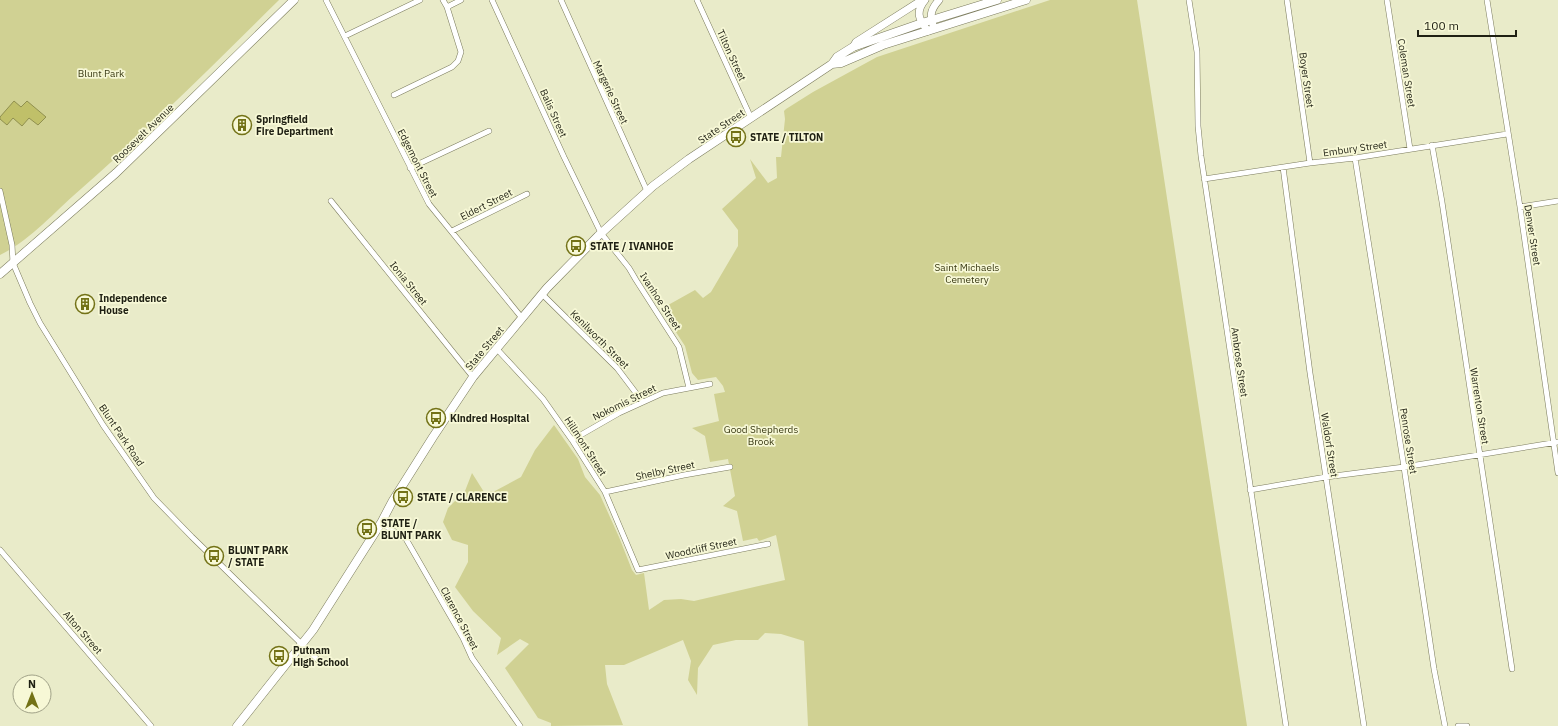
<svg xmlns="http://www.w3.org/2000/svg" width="1558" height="726" font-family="'IBM Plex Sans',sans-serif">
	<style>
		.green { fill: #d0d193 }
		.water { fill: #c0c069; stroke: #90904f }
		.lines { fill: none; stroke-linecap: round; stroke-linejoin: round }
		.street-casing { stroke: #7b7b5d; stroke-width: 6 }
		.secondary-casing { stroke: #7b7b5d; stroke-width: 8 }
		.primary-casing { stroke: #7b7b5d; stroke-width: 9 }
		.street { stroke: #fff; stroke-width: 5 }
		.secondary { stroke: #fff; stroke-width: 7 }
		.primary { stroke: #fff; stroke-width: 8 }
		.labels { text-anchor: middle; stroke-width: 3.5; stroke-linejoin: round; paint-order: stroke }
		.street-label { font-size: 10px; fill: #1f2013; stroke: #f7f8d6 }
		.park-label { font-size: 10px; fill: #393913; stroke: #f7f8d6 }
		.poi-label { font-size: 10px; font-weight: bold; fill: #1f2013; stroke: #f7f8d6; text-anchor: start }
	</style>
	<rect width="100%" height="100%" fill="#e9ebc9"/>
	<path class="green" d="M0,0h279c-68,67 -135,134 -206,196 -22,20 -47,47 -73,59z
		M1050,0h87l110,726h-439l-4,-85 -23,-7 -16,-1 -7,7h-22l-23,5 -15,23 -1,27 -9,-15 3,-19 -8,-21 -59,25h-19l2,19 16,41 -72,1v-3l-13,-5 -33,-50 24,-24 -9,-5 -23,16 4,-17 -28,-27 -18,-24 13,-25v-17l-16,-5 -9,-18 5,-14 17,-17 7,-18 12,19 11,-1 26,-14 14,-27 19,-25 24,34 7,18 15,18 19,42 13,33 4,5 8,-2 5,37 15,-10 17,-1 13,2 91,-21 -9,-45 -17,6 -2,-3 -14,3 -6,-30 -14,-5 12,-10 -7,-37 -18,3 -5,-26 -13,-8 27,-7 -5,-27 11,-2 -2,-6 -7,-9 -18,3 -6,-7 -7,-27 -24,-37 34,-19 8,8 8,-6 27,-46v-16l-16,-21 34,-31 -6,-19 18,24 9,-5 -1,-21h5l4,-38 -1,-8 2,-2 27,-17 64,-35z"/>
	<path class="water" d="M14,101l7,6 6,-6 19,16 -8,8 -9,-7 -7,8 -9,-8 -6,7 -7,-6v-2z"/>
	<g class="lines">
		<defs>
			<path id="street" d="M326,0l103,204 93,114
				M443,0l4,7
				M492,0l72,157 37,76 28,35 7,12 43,67 10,41
				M561,0l86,191
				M697,0l54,118
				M1189,0l8,52 1,74 3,30 85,570
				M1287,0l23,163
				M1387,0l23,149
				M1487,0l33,207 38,266
				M345,36l75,-36
				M394,95l58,-28 6,-6 3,-9 -14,-45 14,-7
				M1432,145l10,57 70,467
				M1355,158l49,309 30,202 11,57
				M1283,167l27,206 54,353
				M410,168l79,-37
				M1204,179l106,-16 45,-5 152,-24
				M0,191l12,54 1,18 17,40 10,20 63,102 51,73 38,39 126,123
				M331,201l142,176
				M1520,207l38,-6
				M452,231l75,-37
				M542,294l75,74 25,33
				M496,348l47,51 29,41 33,52 33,78 130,-26
				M572,440l47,-27 44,-20 47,-9
				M1250,490l76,-13 78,-10 154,-25
				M605,492l79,-17 46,-8
				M381,523l25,16 57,99 9,20 48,68
				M0,550l151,176
				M1458,726h9"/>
			<path id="secondary" d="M925,0c-10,12 -6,20 3,31
				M933,25c-4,-11 -1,-17 6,-25
				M853,47l3,-5 66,-42"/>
			<path id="primary" d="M832,64l9,-1 42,-18 143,-45
				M0,274l116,-101 178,-173
				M237,726l76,-96 68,-107 11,-21 41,-65 40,-60 74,-89 51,-52 55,-50 36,-27 143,-95 5,-7 16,-10 69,-24 75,-23"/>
		</defs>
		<use href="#street" class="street-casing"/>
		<use href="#secondary" class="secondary-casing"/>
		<use href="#primary" class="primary-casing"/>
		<use href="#street" class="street"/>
		<use href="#secondary" class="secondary"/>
		<use href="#primary" class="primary"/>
	</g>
	<defs>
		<symbol id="building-ring" viewBox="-11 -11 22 22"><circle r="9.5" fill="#f7f8d6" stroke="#737217" stroke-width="1.5"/><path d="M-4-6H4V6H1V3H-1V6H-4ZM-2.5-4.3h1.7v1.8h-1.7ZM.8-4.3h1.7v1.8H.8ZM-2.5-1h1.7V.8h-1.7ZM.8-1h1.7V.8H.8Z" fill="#737217"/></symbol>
		<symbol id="bus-ring" viewBox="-11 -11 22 22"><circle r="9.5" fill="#f7f8d6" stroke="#737217" stroke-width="1.5"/><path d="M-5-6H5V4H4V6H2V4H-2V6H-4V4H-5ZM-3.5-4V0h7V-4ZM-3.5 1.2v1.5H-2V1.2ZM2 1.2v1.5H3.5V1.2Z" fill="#737217"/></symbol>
	</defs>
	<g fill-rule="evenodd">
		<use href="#building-ring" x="231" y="114" width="22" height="22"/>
		<use href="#bus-ring" x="725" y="126" width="22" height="22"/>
		<use href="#bus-ring" x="565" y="235" width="22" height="22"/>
		<use href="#building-ring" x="74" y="293" width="22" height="22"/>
		<use href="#bus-ring" x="425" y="407" width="22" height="22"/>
		<use href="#bus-ring" x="392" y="486" width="22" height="22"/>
		<use href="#bus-ring" x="356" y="518" width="22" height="22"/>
		<use href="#bus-ring" x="203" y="545" width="22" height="22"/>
		<use href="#bus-ring" x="268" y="645" width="22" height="22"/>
	</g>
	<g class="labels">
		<g class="street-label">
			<text transform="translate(732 55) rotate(65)" y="4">Tilton Street</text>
			<text transform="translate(1407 73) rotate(81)" y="4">Coleman Street</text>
			<text transform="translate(1307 80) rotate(82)" y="4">Boyer Street</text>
			<text transform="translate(611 92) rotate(65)" y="4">Margerie Street</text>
			<text transform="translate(554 113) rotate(66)" y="4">Balis Street</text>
			<text transform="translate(721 126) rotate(-34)" y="4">State Street</text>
			<text transform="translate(143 133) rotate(-44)" y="4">Roosevelt Avenue</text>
			<text transform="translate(1355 148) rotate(-8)" y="4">Embury Street</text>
			<text transform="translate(418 163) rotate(63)" y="4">Edgemont Street</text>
			<text transform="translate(486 204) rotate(-27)" y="4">Eldert Street</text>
			<text transform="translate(1533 235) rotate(81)" y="4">Denver Street</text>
			<text transform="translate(409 283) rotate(51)" y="4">Ionia Street</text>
			<text transform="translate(661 301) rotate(57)" y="4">Ivanhoe Street</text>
			<text transform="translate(600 339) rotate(45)" y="4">Kenilworth Street</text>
			<text transform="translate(484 348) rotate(-50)" y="4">State Street</text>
			<text transform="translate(1240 362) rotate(82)" y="4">Ambrose Street</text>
			<text transform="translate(624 402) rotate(-26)" y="4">Nokomis Street</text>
			<text transform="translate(1480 406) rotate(81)" y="4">Warrenton Street</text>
			<text transform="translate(122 435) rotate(56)" y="4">Blunt Park Road</text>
			<text transform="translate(1409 441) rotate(81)" y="4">Penrose Street</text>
			<text transform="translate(1330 445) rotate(81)" y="4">Waldorf Street</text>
			<text transform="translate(586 446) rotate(57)" y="4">Hillmont Street</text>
			<text transform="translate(665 470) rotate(-12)" y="4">Shelby Street</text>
			<text transform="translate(701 548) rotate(-12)" y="4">Woodcliff Street</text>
			<text transform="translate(460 618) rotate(62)" y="4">Clarence Street</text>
			<text transform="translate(83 632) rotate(49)" y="4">Alton Street</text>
		</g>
		<g class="park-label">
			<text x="101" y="77">Blunt Park</text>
			<text x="967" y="271">Saint Michaels<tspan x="967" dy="12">Cemetery</tspan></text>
			<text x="761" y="433">Good Shepherds<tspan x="761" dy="12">Brook</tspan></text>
		</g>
		<g class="poi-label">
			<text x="256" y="123">Springfield<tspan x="256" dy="12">Fire Department</tspan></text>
			<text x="750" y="141">STATE / TILTON</text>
			<text x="590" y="250">STATE / IVANHOE</text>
			<text x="99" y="302">Independence<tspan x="99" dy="12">House</tspan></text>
			<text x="450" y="422">Kindred Hospital</text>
			<text x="417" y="501">STATE / CLARENCE</text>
			<text x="381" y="527">STATE /<tspan x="381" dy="12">BLUNT PARK</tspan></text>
			<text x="228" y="554">BLUNT PARK<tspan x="228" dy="12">/ STATE</tspan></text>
			<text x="293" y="654">Putnam<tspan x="293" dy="12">High School</tspan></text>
		</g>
	</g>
	<g transform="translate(32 694)"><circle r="19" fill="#f7f8d6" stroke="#a1a288"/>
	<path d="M0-3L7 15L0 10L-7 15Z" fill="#737217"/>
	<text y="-6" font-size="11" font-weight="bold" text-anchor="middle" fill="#1f2013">N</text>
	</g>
	<path d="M1418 30v6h98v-6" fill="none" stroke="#1f2013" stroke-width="2"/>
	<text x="1424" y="30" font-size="12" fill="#1f2013" stroke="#f7f8d6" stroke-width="3" paint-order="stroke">100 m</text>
</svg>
